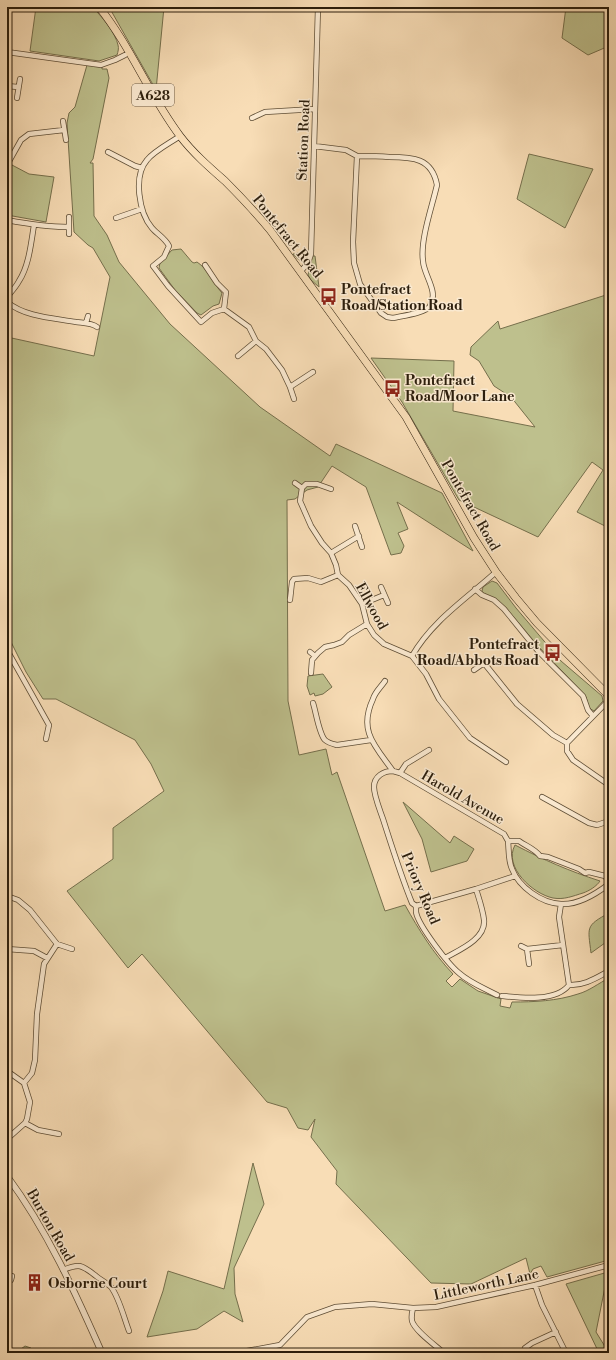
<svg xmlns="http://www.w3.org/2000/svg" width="616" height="1360" font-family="'Libre Bodoni',serif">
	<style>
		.green { fill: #bec08d; stroke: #756f4c }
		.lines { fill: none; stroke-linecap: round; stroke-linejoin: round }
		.minor-casing { stroke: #5f4e36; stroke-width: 6 }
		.tertiary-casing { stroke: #5f4e36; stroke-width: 7 }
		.trunk-casing { stroke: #2c1e0c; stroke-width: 8 }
		.minor { stroke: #fae9d0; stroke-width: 4.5 }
		.tertiary { stroke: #fae9d0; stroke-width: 5.5 }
		.trunk { stroke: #f8ddb6; stroke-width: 7 }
		.labels { text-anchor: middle; stroke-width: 3; stroke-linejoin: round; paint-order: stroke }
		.shield { fill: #fae9d0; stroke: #6a5b47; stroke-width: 1 }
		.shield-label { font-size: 13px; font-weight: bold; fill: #2c1e0c }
		.street-label { font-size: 14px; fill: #2c1e0c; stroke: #fae9d0 }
		.poi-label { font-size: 14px; font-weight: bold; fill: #2c1e0c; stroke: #fae9d0; text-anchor: start }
	</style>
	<rect width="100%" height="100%" fill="#f8ddb6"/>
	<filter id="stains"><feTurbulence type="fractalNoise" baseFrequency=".005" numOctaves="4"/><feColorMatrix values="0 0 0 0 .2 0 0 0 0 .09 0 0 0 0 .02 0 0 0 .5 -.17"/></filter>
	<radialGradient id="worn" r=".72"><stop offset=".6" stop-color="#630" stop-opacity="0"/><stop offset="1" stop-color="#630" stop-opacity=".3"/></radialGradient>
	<path class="green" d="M36,7h56c9,8 24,27 26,38 1,3 0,7 -1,10l-18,6 -69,-10z
		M109,7h55l-8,83z
		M566,7h43v39l-21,9 -26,-17z
		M87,65l15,1v3h5l2,9 -16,81 -3,4h3l1,53 13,19 12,27 51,62 90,83 70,49 6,-12 106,49 31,58 -76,-49 11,27 -10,4 6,13 -3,7 -10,2 -25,-68 -34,-21 -14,21 -11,3 -12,9 -8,1 1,201 11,54 27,-6 6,26 5,-3 48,139 20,-6c14,25 28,48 48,69l-7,7 6,6 8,-8 18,12 23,8 -1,7 10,2 2,-6c22,0 45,-1 66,-8 11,-3 21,-11 31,-16v282l-62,17 -6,-11 -8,3 -3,5 -4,-16 -55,26 -40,-1 -95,-99 1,-13 -26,-34 4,-18 -7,11 -10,-2 -11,-20 -20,-6 -125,-148 -14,14 -61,-77 46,-32v-31l51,-37 -13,-27 -16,-24 -79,-41h-13l-17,-27 -19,-38v-297l87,19 16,-79 -17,-29 -5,-3 -14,-13 -7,-109 2,-10 6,-6z
		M529,154l64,15 -28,59 -48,-29z
		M12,165l17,9 25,3 -8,45 -39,-7v-40z
		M181,249l11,13 2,1 3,-1c11,7 16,21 25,31l-3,11 -6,2 -12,9 -4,-2 -22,-23 -16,-22 1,-5 12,-13z
		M307,251c0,13 -7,12 -14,3z
		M312,256h3l4,31 -8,-7 -3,-5z
		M609,294v234l-32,-16 26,-42 -11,-8 -54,75 -79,-37 -57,-98 -31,-44 83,3 -1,50 82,16 -24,-30 -17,-11 -15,-25 -9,-6 1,-8 27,-26 2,8z
		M492,581l5,2 19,25 45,53 41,35 1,5 -9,10 -5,-3 -3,-11 -3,-4 -45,-47 -31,-37 -14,-11 -10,-5 -1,-2 1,-4z
		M323,674l9,13 -9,7 -8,2 -1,-3 -4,2 -3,-9 1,-10z
		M403,802l47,41 4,-7 20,13 -7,12 -36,11 -9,-33z
		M515,845c29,15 54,26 85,36 -3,5 -11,10 -17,12 -10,3 -19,7 -30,5 -20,-4 -50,-31 -38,-53z
		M609,913v27l-18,13c-3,-26 -6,-27 18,-40z
		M253,1163l11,41 -30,64 1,26 8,28 -19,-11 -27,18 -50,8 16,-46 5,-20 56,18z
		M608,1272l-12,60 13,21h-10l-33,-69z
		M25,1346l6,2 -2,5h-22v-5l14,1z"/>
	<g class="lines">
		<defs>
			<path id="minor" d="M7,52l94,13 14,-5 10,-5
				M7,86l11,1
				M17,98l3,-19
				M252,118l13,-6 50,-3
				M63,121l3,19
				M180,136c-10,7 -26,15 -33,24 -14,16 -8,53 5,68 5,6 13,10 17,18l-5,11 -11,9 15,20 33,36 11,-9 12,-4 25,18 7,14 10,8 16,21 8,17 4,12
				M314,146l32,4 11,6 -4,86 1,21 6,21 21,29 6,4 6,1c8,-2 33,-5 37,-12 9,-15 -6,-30 -7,-45 -3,-21 9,-54 14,-76 -5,-27 -24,-28 -48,-28 -11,-1 -21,-1 -32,-1
				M108,152l27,14 7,2
				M7,165l14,-25 8,-6 35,-4
				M69,217v17
				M116,218l26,-9
				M7,220c21,4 40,7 61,7
				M205,265l12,18 9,9 -2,17
				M301,271l7,-8 3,-9 7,-247
				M7,297c4,-5 9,-10 12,-16 10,-15 12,-38 15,-56
				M7,302c18,15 46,16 69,20 7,1 16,1 21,5
				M86,323l2,-7
				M238,356l18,-15
				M290,387l23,-15
				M295,483l7,5
				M331,489l-14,-5h-11l-4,4 -2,13 11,25 11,17 9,10 5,12 2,10 11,10 13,19 5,20 7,11 10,9 28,12 14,18 13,25 31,39 36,24
				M355,526l7,21
				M331,553l28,-17
				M381,587l7,16
				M475,589l7,6 12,5 10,9 35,43 44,44 5,14 5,6
				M290,600l2,-18 2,-3 14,-1 13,4 17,-7
				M362,604l22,-9
				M7,650l42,75 -3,14
				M310,652l5,4
				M412,656c20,-35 54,-57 84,-84
				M474,670l10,-7 33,41 36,31 14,8
				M311,673l1,-13 6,-7 7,-6 9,-2 8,-3 7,-7 18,-11
				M385,681c-4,6 -10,11 -12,18 -15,32 2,47 20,72l7,2 104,61 4,7h11c7,5 16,8 21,15l8,1 31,12 6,4 4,-1 16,4 4,6
				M604,690l5,-6
				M313,703c3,9 6,31 12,37 3,3 8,4 12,5l34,-5
				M567,743v8l6,9 36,25
				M567,743l42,-43
				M393,771c-9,0 -19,5 -19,16 0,9 6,23 9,32 9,28 18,57 29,84l4,3c0,1 0,5 0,6 2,13 32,52 43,61 11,10 25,15 38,22
				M400,773l6,-9 23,-14
				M542,797l47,26 8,2 12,-4
				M508,841c1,9 0,19 4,28 7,18 29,34 49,35 16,1 35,-10 48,-20
				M7,896l11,4 12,10 27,34 -13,20 -7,50 -2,46 -3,13 -8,10
				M561,904l-2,13 10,68
				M416,906l60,-17 39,-13
				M57,944l15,5
				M521,946l6,3 2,15
				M7,949l27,2 13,7
				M527,949l36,-4
				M445,958c14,-8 41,-19 39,-38 -1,-10 -5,-21 -8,-31
				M502,996c19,2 54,6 67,-11 15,1 27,-7 40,-14
				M7,1071l17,12 6,19 -3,17 -2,4 -18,16
				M25,1123l13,7 21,4
				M63,1270c17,-7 19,-5 33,6 5,4 11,7 15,11 8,10 13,31 18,44
				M7,1279l4,1 1,-4
				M535,1285l7,20 24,48
				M413,1308c-1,4 -2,8 -1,13 3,10 23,24 32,32
				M7,1323v-2
				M525,1348l7,-5 24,-11
				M236,1353l44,-8 27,-28 28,-10 37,-3 41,4 23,-1 99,-22 74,-20"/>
			<path id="tertiary" d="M7,1176c40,54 68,116 95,177"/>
			<path id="trunk" d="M99,7c32,40 50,88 81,129 13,17 29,31 45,45 16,16 31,32 45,49l136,187 68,121 22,34 20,26 21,25 72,73"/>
		</defs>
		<use href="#minor" class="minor-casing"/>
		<use href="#tertiary" class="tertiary-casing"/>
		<use href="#trunk" class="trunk-casing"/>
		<use href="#minor" class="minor"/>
		<use href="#tertiary" class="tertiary"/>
		<use href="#trunk" class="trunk"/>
	</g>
	<defs>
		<symbol id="bus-bare" viewBox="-9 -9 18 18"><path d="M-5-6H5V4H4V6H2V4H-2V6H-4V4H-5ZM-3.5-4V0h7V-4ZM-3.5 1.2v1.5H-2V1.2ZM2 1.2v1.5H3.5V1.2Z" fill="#8f2418" stroke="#fae9d0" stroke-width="2.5" paint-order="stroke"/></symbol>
		<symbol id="building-bare" viewBox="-9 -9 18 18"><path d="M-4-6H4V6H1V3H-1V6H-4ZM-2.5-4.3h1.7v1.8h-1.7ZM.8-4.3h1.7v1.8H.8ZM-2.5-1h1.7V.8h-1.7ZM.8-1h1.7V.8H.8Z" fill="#8f2418" stroke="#fae9d0" stroke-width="2.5" paint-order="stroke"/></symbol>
	</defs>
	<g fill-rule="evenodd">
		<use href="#bus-bare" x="316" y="284" width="25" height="25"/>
		<use href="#bus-bare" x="380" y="376" width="25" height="25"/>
		<use href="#bus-bare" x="540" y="640" width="25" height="25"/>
		<use href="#building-bare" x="22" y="1270" width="25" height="25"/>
	</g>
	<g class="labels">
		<rect class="shield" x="132" y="84" width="42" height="22" rx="3"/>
		<g class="shield-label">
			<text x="153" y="100">A628</text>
		</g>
		<g class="street-label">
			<text transform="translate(303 140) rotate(-88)" y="5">Station Road</text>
			<text transform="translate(288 236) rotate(51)" y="5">Pontefract Road</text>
			<text transform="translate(471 505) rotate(60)" y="5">Pontefract Road</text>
			<text transform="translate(372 606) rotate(61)" y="5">Ellwood</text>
			<text transform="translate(463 797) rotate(30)" y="5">Harold Avenue</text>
			<text transform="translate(421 888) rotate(67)" y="5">Priory Road</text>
			<text transform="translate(51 1225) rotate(60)" y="5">Burton Road</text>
			<text transform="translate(486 1284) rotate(-12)" y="5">Littleworth Lane</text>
		</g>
		<g class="poi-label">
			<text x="341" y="294">Pontefract<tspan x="341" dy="16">Road/Station Road</tspan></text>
			<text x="405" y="385">Pontefract<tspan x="405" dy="16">Road/Moor Lane</tspan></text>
			<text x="539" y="649" text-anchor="end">Pontefract<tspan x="539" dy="16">Road/Abbots Road</tspan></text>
			<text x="48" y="1288">Osborne Court</text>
		</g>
	</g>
	<rect width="616" height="1360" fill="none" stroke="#f8ddb6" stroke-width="24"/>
	<rect x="8" y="8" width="600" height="1344" fill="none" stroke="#2c1e0c" stroke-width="2"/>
	<rect x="12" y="12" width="592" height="1336" fill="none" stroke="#2c1e0c"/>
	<rect width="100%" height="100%" filter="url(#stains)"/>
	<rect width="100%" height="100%" fill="url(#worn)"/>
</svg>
